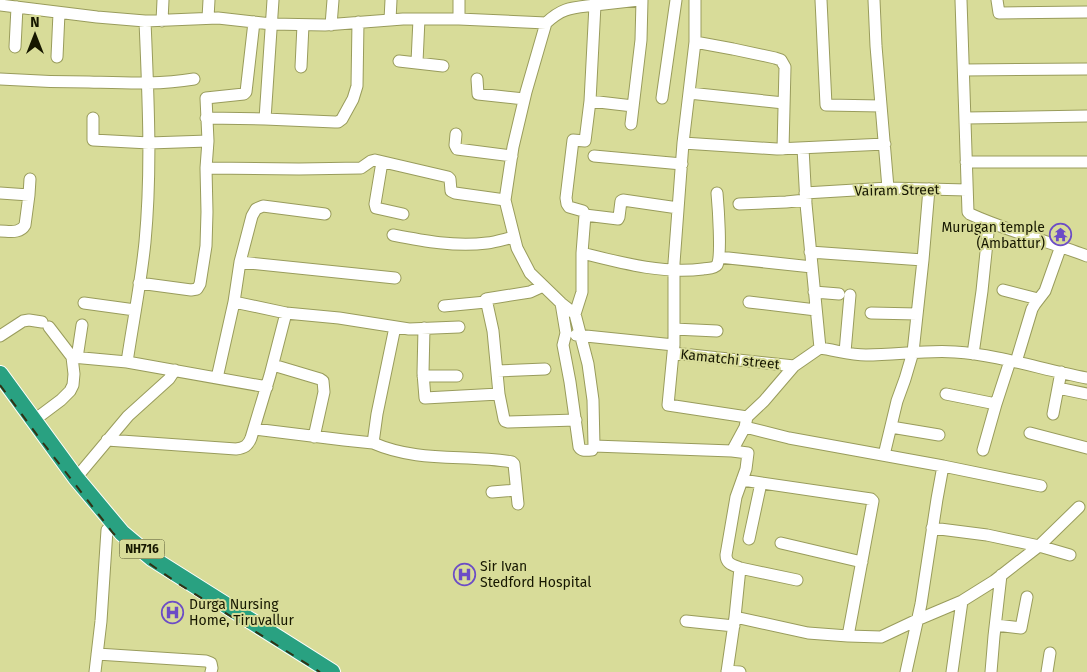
<svg xmlns="http://www.w3.org/2000/svg" width="1087" height="672" font-family="'Fira Sans',sans-serif">
	<style>
		.lines { fill: none; stroke-linecap: round; stroke-linejoin: round }
		.minor-casing { stroke: #999c5c; stroke-width: 13 }
		.highway-casing { stroke: #fff; stroke-width: 18 }
		.minor { stroke: #fff; stroke-width: 11 }
		.highway { stroke: #29a181; stroke-width: 16 }
		.rail { stroke: #313215; stroke-width: 2; stroke-dasharray: 9 9; stroke-linecap: butt }
		.labels { text-anchor: middle; stroke-width: 4; stroke-linejoin: round; paint-order: stroke }
		.shield { fill: #d8dc99; stroke: #50522e; stroke-width: 1 }
		.shield-label { font-size: 12px; font-weight: bold; fill: #161700 }
		.street-label { font-size: 14px; fill: #161700; stroke: #d8dc99 }
		.poi-label { font-size: 14px; fill: #161700; stroke: #d8dc99; text-anchor: start }
	</style>
	<rect width="100%" height="100%" fill="#d8dc99"/>
	<g class="lines">
		<defs>
			<path id="minor" d="M821,0l5,105 55,1
				M874,0l2,46 12,142
				M961,0l7,212 2,2c37,17 78,27 117,42
				M997,0l2,13 88,-1
				M0,5l97,12 48,4 73,-3 53,6 54,1 78,-6h56l87,4c17,-16 26,-15 49,-18
				M208,18l1,-18
				M459,19v-19
				M390,20l1,-20
				M162,21l1,-21
				M546,23l-20,69 -13,55 -8,53 12,48 13,25 31,30 14,11 13,50 5,36 1,46
				M331,25l2,-25
				M695,42l38,7 42,9 6,2 4,7 -2,82
				M15,47l2,-40
				M57,57l2,-44
				M399,61l44,5
				M417,62l2,-43
				M301,67l2,-42
				M964,70l123,-1
				M0,79c30,2 59,3 89,3 35,1 70,3 105,-3
				M477,79l1,15 46,5
				M689,93l95,10
				M662,98l14,-98
				M590,101l43,5
				M93,118v22l56,3 59,-2
				M206,118l59,1 8,-119
				M965,118l122,-2
				M265,119l70,3h3l4,-3 11,-20 4,-13 1,-64
				M631,124l10,-84 1,-40
				M456,134l-1,11 2,4 55,7
				M683,143l94,6 108,-5
				M803,148l3,56 14,144
				M594,156l88,8
				M382,162l-7,42 1,4 27,6
				M966,162h121
				M206,168l93,1 62,-1 10,-7 4,-1 73,17 2,2 1,12 4,2 50,7
				M0,193l29,2 -4,30c-5,9 -16,6 -25,6
				M805,193l83,-5 79,2
				M29,195l1,-16
				M739,204l47,-2 20,-2
				M585,215l33,4 1,-2 2,-16 2,-1 55,8
				M393,235c31,6 62,12 94,8 9,-1 18,-4 27,-6
				M810,252l113,8
				M582,253c40,10 80,21 121,16 4,-1 11,0 14,-4 5,-8 1,-61 0,-72
				M719,257l93,10
				M240,262l155,16
				M139,283l52,7 6,-1 3,-5 6,-38 1,-34 -1,-44 2,-27 -2,-43 38,-4 2,-2 8,-70
				M1003,290l35,9
				M814,292l25,2
				M234,302l52,11 53,5 70,11 50,-2
				M749,302l67,8
				M84,303l51,7
				M561,303l5,30 -3,12 7,37 9,65c3,5 8,3 13,3l2,-4 138,5
				M444,306l42,-4
				M871,313l46,1
				M575,314l7,-22v-39l3,-38 -2,-4 -14,-4 -2,-3 -1,-6 7,-58 12,1 5,-40 5,-96 44,-5
				M424,328l-1,45 2,25 74,-4 5,25 1,2 3,1 68,-2
				M674,329l43,2
				M576,335l98,10 -1,8 121,13
				M0,336l23,-15 6,-1 13,2
				M674,345v-82l9,-120 12,-101v-42
				M845,352l5,-57
				M673,353l-5,52 79,12
				M973,354l9,-63 7,-68
				M72,357l55,5 140,25
				M77,358l5,-33
				M127,362c6,-40 14,-80 18,-120 7,-74 3,-147 0,-221
				M1016,362l16,-53 3,-5 10,-13 16,-45
				M273,365l47,14 3,2 1,11 -10,45
				M497,371l48,-2
				M423,376h34
				M217,378l17,-76 6,-40 12,-46 4,-7 7,-3 62,8
				M1058,388l29,6
				M499,394l-6,-63 -7,-32 44,-7 13,-6
				M946,394l50,10
				M1053,414l8,-42
				M33,421l28,-21 9,-9 3,-6 1,-11 -2,-17 -23,-30
				M745,427l44,11 154,28 -6,33 -16,105 -15,68
				M891,427l48,8
				M254,429l90,11 29,3 4,-29 18,-87
				M1030,433l57,15
				M107,440l129,9c8,-1 12,-3 15,-11l19,-63 16,-62
				M373,443c46,20 91,11 139,19l2,2 4,40
				M983,450l13,-46 14,-43
				M884,455l13,-54 8,-22 8,-27 10,-92 6,-71
				M943,466l98,20
				M76,478l52,-62 41,-37 6,-9
				M742,480l129,19 2,2 -25,135
				M492,492l24,-2
				M932,528l55,7 52,11 31,9
				M749,539l12,-56
				M781,543l81,19
				M740,568l57,12
				M735,617l73,16 40,3 33,1 36,-17 45,-19 32,-20 45,-35 40,-39
				M686,621l48,5
				M996,625l25,3 6,-31
				M97,654l109,7 5,2 1,5 -1,4
				M727,671l13,1
				M95,672l6,-51 6,-91 7,-7
				M727,672l8,-55 5,-49c-7,-3 -14,-4 -14,-13l10,-58 10,-28 2,-16 -16,-2 13,-24 2,-10 17,-16 30,-35 26,-18c15,2 31,7 46,7 30,0 59,-5 89,-3 45,3 88,18 132,26
				M952,672l10,-71
				M991,672l3,-36 7,-61
				M1047,672l3,-19"/>
			<path id="highway" d="M0,374l76,104 46,55 31,26 179,113"/>
		</defs>
		<use href="#minor" class="minor-casing"/>
		<use href="#highway" class="highway-casing"/>
		<use href="#minor" class="minor"/>
		<use href="#highway" class="highway"/>
		<path class="rail" d="M0,385l43,58 70,90 18,18 48,33 141,88"/>
	</g>
	<defs>
		<symbol id="temple-ring" viewBox="-11 -11 22 22"><circle r="9.5" fill="#d8dc99" stroke="#6c4dc6" stroke-width="1.5"/><path d="M0-6L5-2H3V0L6.5 2.5H4V6H1.5V3h-3V6H-4V2.5H-6.5L-3 0V-2H-5Z" fill="#6c4dc6"/></symbol>
		<symbol id="hospital-ring" viewBox="-11 -11 22 22"><circle r="9.5" fill="#d8dc99" stroke="#6c4dc6" stroke-width="1.5"/><path d="M-5-5h3v3.5h4V-5h3V5h-3V1.5h-4V5h-3Z" fill="#6c4dc6"/></symbol>
	</defs>
	<g fill-rule="evenodd">
		<use href="#temple-ring" x="1048" y="222" width="25" height="25"/>
		<use href="#hospital-ring" x="452" y="562" width="25" height="25"/>
		<use href="#hospital-ring" x="160" y="600" width="25" height="25"/>
	</g>
	<g class="labels">
		<rect class="shield" x="119.5" y="539.5" width="45" height="19" rx="4"/>
		<g class="shield-label">
			<text x="142" y="553">NH716</text>
		</g>
		<g class="street-label">
			<text transform="translate(897 190) rotate(-1)" y="5">Vairam Street</text>
			<text transform="translate(730 359) rotate(6)" y="5">Kamatchi street</text>
		</g>
		<g class="poi-label">
			<text x="1045" y="232" text-anchor="end">Murugan temple<tspan x="1045" dy="16">(Ambattur)</tspan></text>
			<text x="480" y="571">Sir Ivan<tspan x="480" dy="16">Stedford Hospital</tspan></text>
			<text x="189" y="609">Durga Nursing<tspan x="189" dy="16">Home, Tiruvallur</tspan></text>
		</g>
	</g>
	<g transform="translate(35 35)" stroke="#d8dc99" stroke-width="4" paint-order="stroke">
	<path d="M0-4L9 19L0 12L-9 19Z" fill="#161700"/>
	<text y="-8" font-size="14" font-weight="bold" text-anchor="middle" fill="#161700">N</text>
	</g>
</svg>
